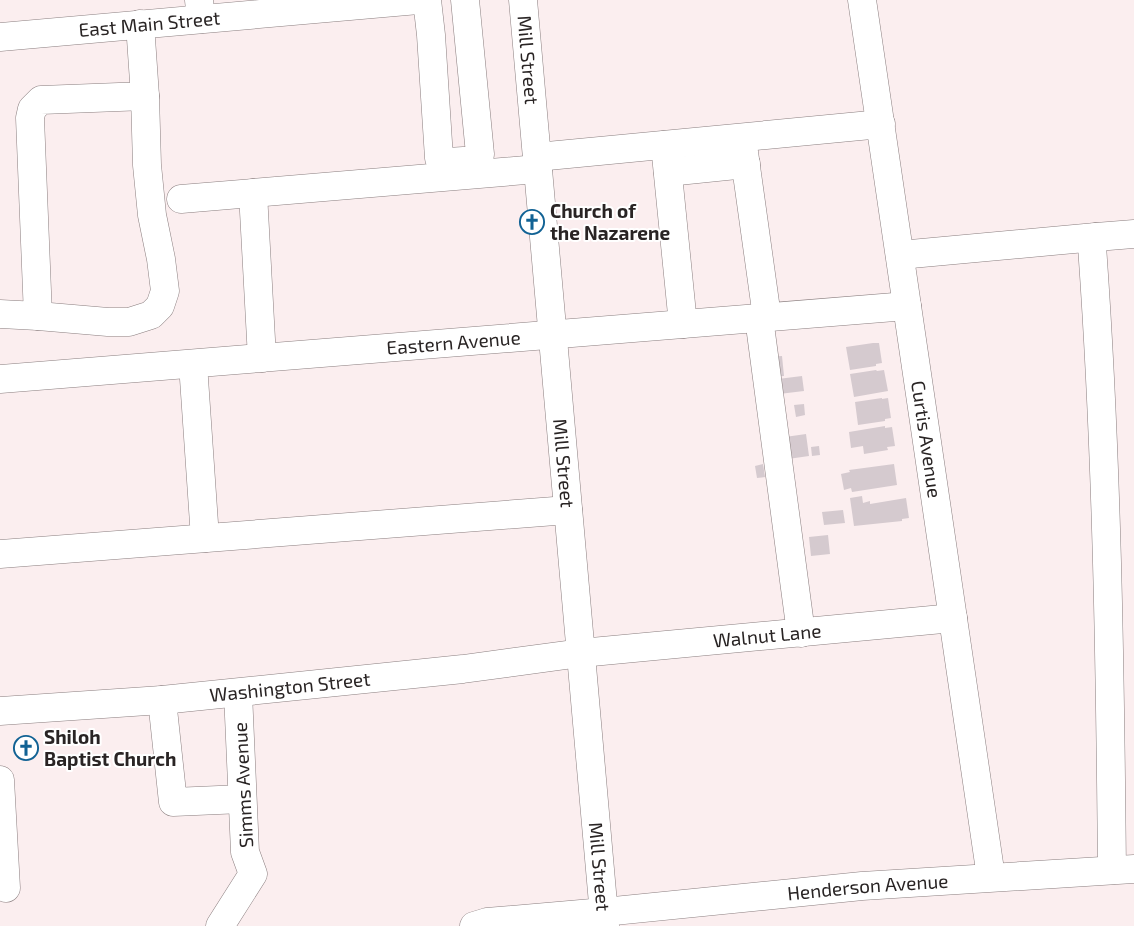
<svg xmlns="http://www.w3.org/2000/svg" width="1134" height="926" font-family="'Exo 2',sans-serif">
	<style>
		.building { fill: #d5cacf }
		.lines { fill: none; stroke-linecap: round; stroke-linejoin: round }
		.minor-casing { stroke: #8a7e7f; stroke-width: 29 }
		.major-casing { stroke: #8a7e7f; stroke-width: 29 }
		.minor { stroke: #fff; stroke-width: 28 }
		.major { stroke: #fff; stroke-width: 28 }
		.labels { text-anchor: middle; stroke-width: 4; stroke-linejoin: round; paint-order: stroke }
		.street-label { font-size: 19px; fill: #292424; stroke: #fff }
		.poi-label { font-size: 19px; font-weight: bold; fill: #292424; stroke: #fff; text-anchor: start }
	</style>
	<rect width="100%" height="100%" fill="#fbeeef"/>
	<path class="building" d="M873,343h6l3,20 -6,1v2l-26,4 -4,-23z
		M782,356l2,20 -16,1 -1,-20z
		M876,370l1,1 7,-1 4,21 -34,6 -4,-23z
		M802,376l2,15 -25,3 -1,-15z
		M882,398v1l6,-1 3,20 -6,1v2l-27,4 -3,-23z
		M804,404l1,11 -9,2 -2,-12z
		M885,426v2l7,-1 3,19 -8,1 1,3 -24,4 -1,-8 -12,2 -2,-16z
		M806,434l3,22 -21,3 -3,-22z
		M819,446l1,9 -8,1 -1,-9z
		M763,464l2,13 -8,1 -2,-12z
		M894,464l3,21 -45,7 -1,-4 -7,2 -3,-16 9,-2 -1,-2z
		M862,496l1,7 7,-2v3l36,-6 3,20 -7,1v2l-48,5 -4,-28z
		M843,510l2,13 -21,2 -2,-13z
		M828,535l2,19 -19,2 -2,-19z"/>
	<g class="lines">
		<defs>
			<g id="minor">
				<path d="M199,0l2,19"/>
				<path d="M427,0l4,35 8,123 9,4 31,-2 1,-6 -15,-154"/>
				<path id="s1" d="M523,0l82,926"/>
				<path id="s2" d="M862,0l129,877"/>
				<path d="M742,138l25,179"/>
				<path d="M665,145l18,179"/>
				<path d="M537,157l344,-33"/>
				<path d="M668,172l78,-8"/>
				<path d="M253,193l9,165"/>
				<path d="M181,199l357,-30"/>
				<path d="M900,255l196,-18"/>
				<path d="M0,314l38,2 -8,-198 2,-9 9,-9 104,-4 -5,-72"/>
				<path d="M38,316l70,6h21l22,-7 9,-9 5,-15 -4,-32 -9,-44 -5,-50 -2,-69"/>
				<path d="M759,318l42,315"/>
				<path d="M193,364l12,174"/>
				<path id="s3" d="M0,379l907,-73"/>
				<path d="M0,554l568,-44"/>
				<path d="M162,700l11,102 69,-3"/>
				<path id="s4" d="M0,711l162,-11 301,-31 118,-16 372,-35"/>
				<path d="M0,780l6,108"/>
				<path d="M1112,870c-2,-208 -5,-416 -20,-624l4,-9 38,-3"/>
				<path d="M220,926l33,-52 -8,-22 -7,-159"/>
				<path id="s5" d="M474,926l13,-4 117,-10 258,-26 272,-17"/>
			</g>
			<g id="major">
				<path id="s6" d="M0,37l418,-37"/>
			</g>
		</defs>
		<use href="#minor" class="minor-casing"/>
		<use href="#major" class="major-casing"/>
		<use href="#minor" class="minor"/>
		<use href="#major" class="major"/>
	</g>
	<defs>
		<symbol id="church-ring" viewBox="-11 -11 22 22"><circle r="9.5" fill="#fff" stroke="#116294" stroke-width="1.5"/><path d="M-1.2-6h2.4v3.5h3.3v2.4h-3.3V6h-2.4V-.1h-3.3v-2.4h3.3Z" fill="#116294"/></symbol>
	</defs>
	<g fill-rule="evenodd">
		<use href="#church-ring" x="518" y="208" width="28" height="28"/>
		<use href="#church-ring" x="12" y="734" width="28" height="28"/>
	</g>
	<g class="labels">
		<g class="street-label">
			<text dy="7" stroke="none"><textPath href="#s6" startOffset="150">East Main Street</textPath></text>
			<text dy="7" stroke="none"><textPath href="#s1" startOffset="60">Mill Street</textPath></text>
			<text dy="7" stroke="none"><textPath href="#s3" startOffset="455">Eastern Avenue</textPath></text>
			<text dy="7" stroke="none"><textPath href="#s2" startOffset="444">Curtis Avenue</textPath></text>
			<text dy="7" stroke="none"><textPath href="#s1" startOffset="465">Mill Street</textPath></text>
			<text dy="7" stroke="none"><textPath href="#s4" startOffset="771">Walnut Lane</textPath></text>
			<text dy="7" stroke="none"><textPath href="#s4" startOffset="291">Washington Street</textPath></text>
			<text transform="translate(243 785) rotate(-93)" y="7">Simms Avenue</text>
			<text dy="7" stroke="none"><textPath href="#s1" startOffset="870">Mill Street</textPath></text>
			<text dy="7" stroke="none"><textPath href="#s5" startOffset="396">Henderson Avenue</textPath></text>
		</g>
		<g class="poi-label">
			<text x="550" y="218">Church of<tspan x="550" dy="22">the Nazarene</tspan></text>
			<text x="44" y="744">Shiloh<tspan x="44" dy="22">Baptist Church</tspan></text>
		</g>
	</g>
</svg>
